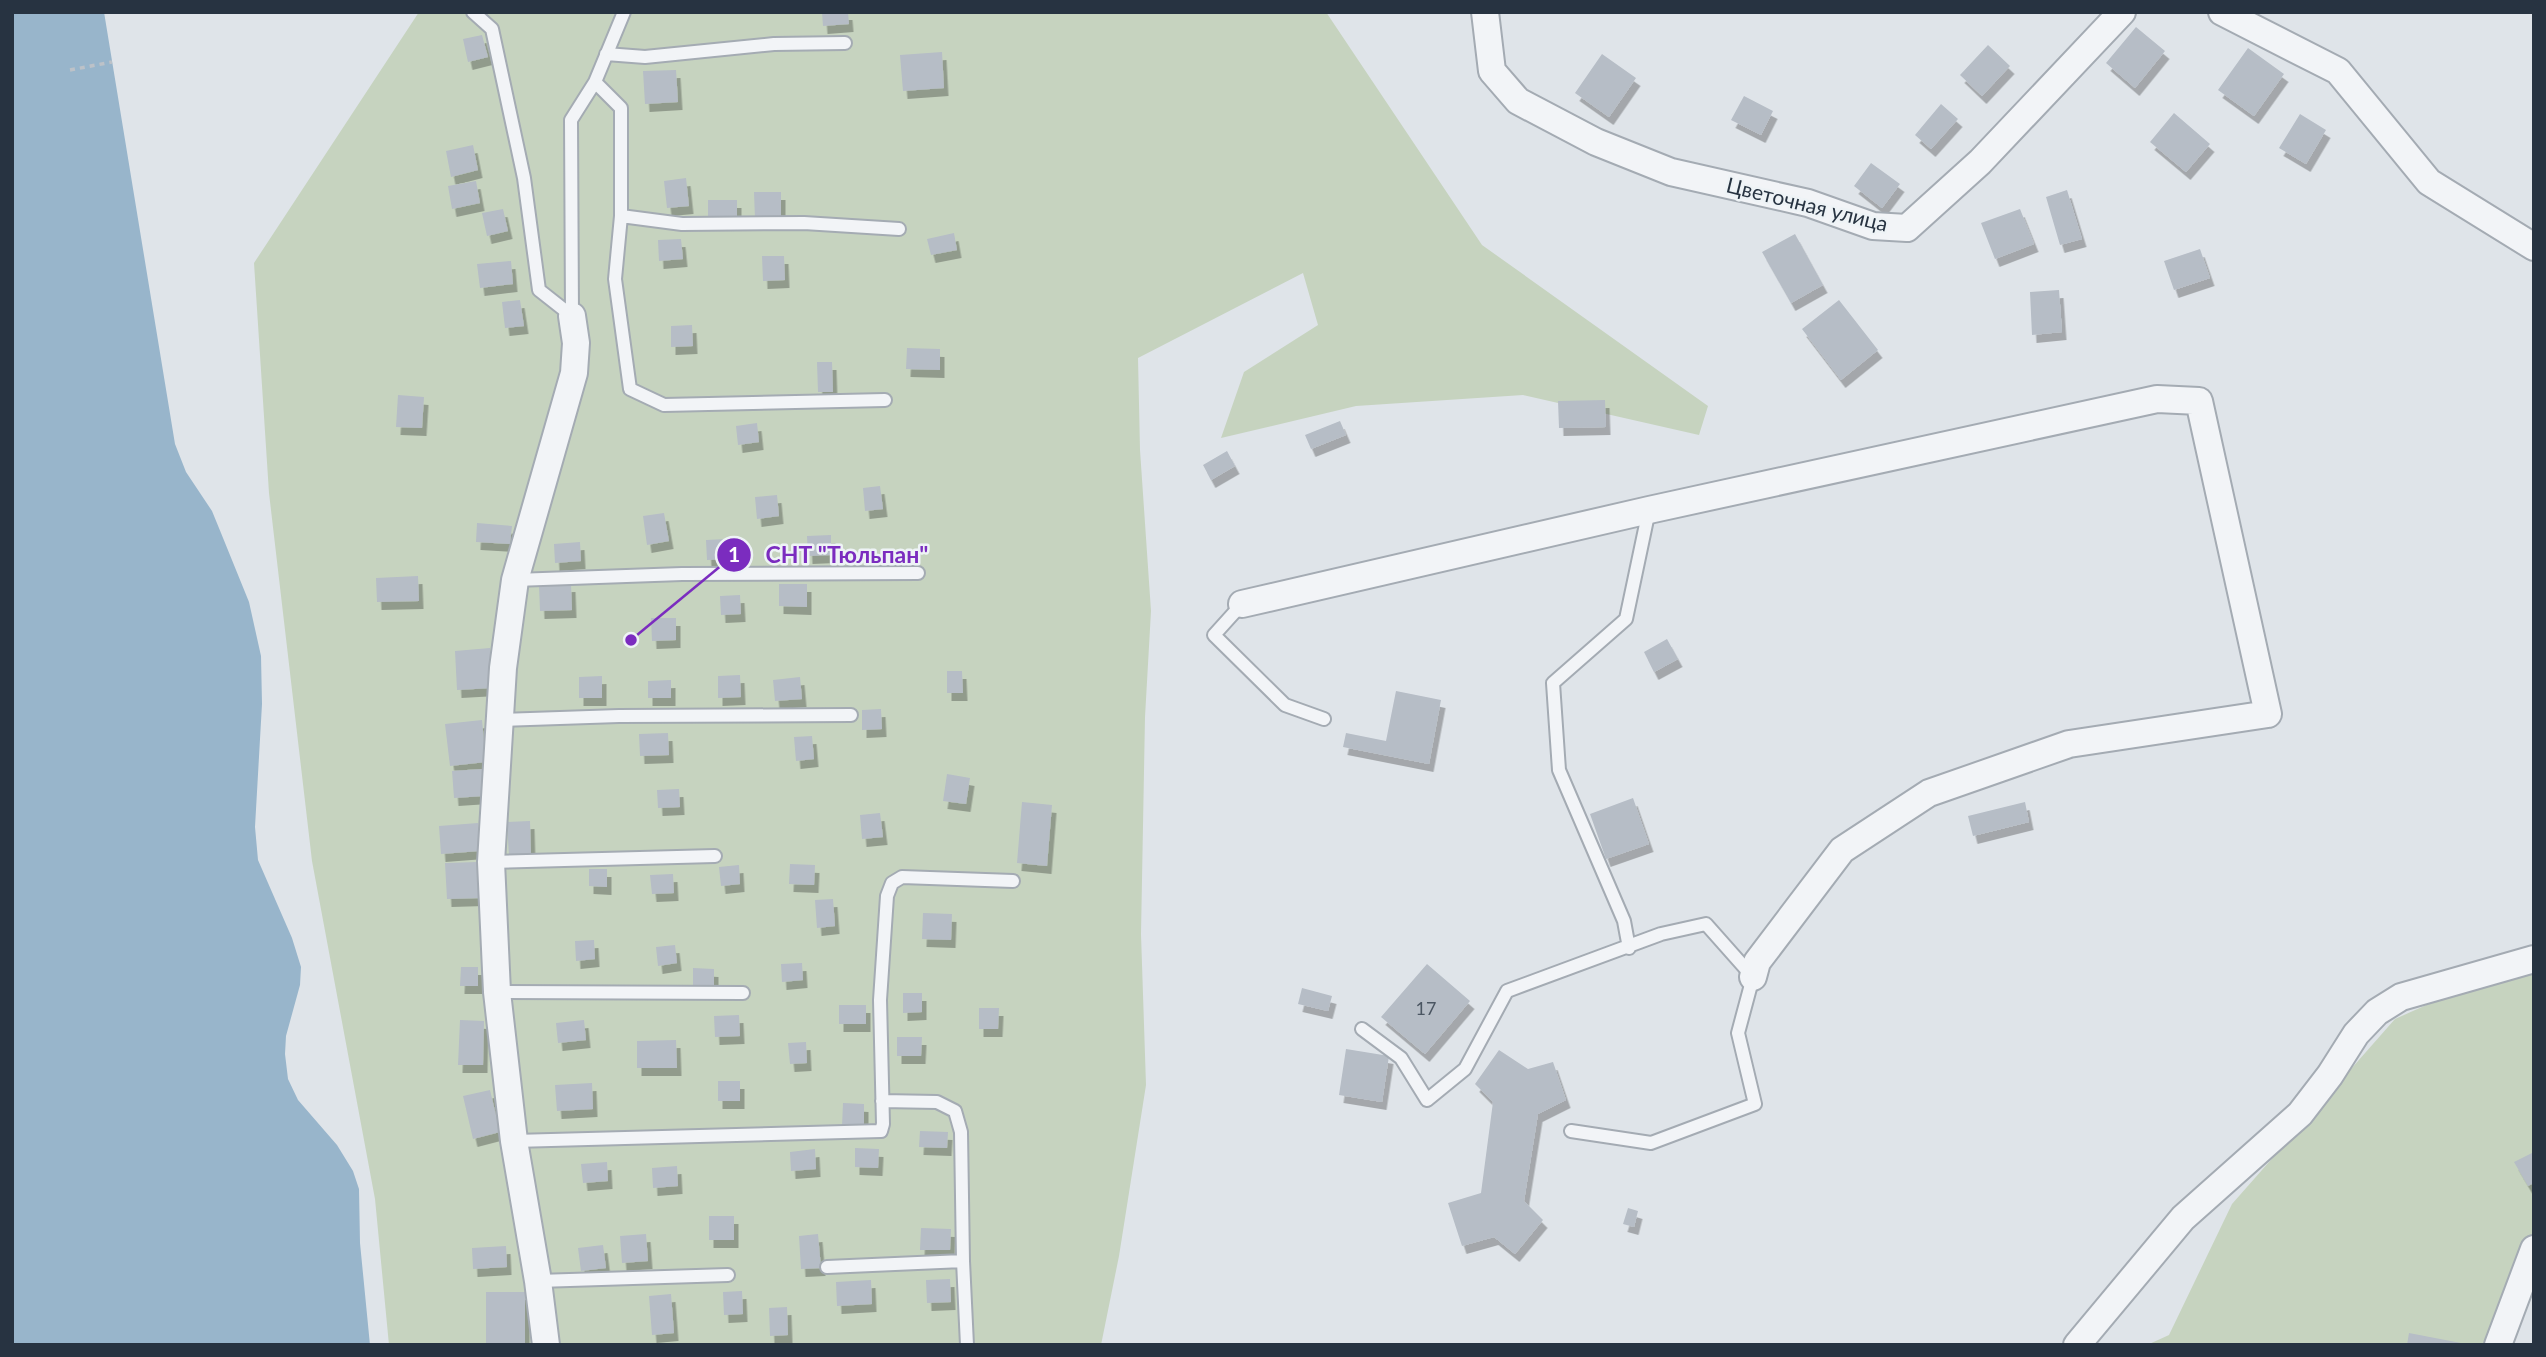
<svg xmlns="http://www.w3.org/2000/svg" width="2546" height="1357" font-family="Lato,sans-serif">
	<style>
		.green { fill: #c6d3bf }
		.water { fill: #98b5cb }
		.building { fill: #b6bdc6; filter: url(#shadow) }
		.lines { fill: none; stroke-linecap: round; stroke-linejoin: round }
		.lane-casing { stroke: #a4abb3; stroke-width: 16 }
		.street-casing { stroke: #a4abb3; stroke-width: 30 }
		.path { stroke: #bdc2c8; stroke-width: 3.5; stroke-dasharray: 5 5; stroke-linecap: butt }
		.lane { stroke: #f2f4f7; stroke-width: 12 }
		.street { stroke: #f2f4f7; stroke-width: 26 }
		.labels { text-anchor: middle; stroke-width: 5; stroke-linejoin: round; paint-order: stroke }
		.number-label { font-size: 18px; fill: #4b5662 }
		.street-label { font-size: 21px; fill: #273341; stroke: #eef3f6 }
		.leader { fill: none; stroke: #7b2cbf; stroke-width: 2.5 }
		.callout-dot { fill: #7b2cbf; stroke: #eef3f6; stroke-width: 2.5 }
		.mark-label { font-size: 21px; text-anchor: middle; font-weight: bold; fill: #fff }
		.callout-label { font-size: 23px; text-anchor: middle; font-weight: bold; fill: #7b2cbf; stroke: #eef3f6; stroke-width: 5; stroke-linejoin: round; paint-order: stroke }
	</style>
	<defs>
		<filter id="shadow"><feDropShadow dx="4.5" dy="8" stdDeviation="0" flood-color="#0004"/></filter>
	</defs>
	<rect width="100%" height="100%" fill="#dfe4e9"/>
	<path class="green" d="M419,12h907l156,233 226,161 -9,29 -176,-40 -167,11 -135,32 23,-66 74,-47 -15,-52 -165,85 2,92 11,161 -6,106 -4,217 5,151 -27,171 -18,89h-712l-14,-146 -63,-338 -43,-368 -15,-230z
		M2534,972v290l-44,83h-343l22,-10 63,-131 163,-185 83,-37z"/>
	<path class="water" d="M12,12h92l71,432 11,28 26,39 9,22 28,69 12,54 1,48 -7,123 3,33 34,78 9,29 -1,18 -14,51 -1,18 3,25 10,21 39,45 16,26 6,18 1,54 10,102h-358z"/>
	<path class="building" d="M822,12h26l1,12 -26,2z
		M2136,27l29,24 -30,37 -29,-25z
		M482,35l6,22 -20,5 -5,-23z
		M1988,45l22,21 -28,30 -22,-21z
		M2248,48l36,26 -30,42 -36,-26z
		M942,52l2,36 -41,3 -3,-36z
		M1602,54l34,24 -27,39 -34,-24z
		M676,70l2,32 -33,2 -2,-33z
		M1744,96l29,15 -12,24 -30,-15z
		M1941,104l17,15 -27,30 -16,-14z
		M2174,113l36,31 -24,28 -36,-30z
		M2300,114l26,16 -20,34 -27,-16z
		M473,145l5,25 -27,7 -5,-26z
		M1871,163l29,21 -18,24 -28,-22z
		M686,178l3,28 -22,2 -3,-27z
		M476,181l4,22 -28,6 -4,-23z
		M2067,190l15,49 -22,6 -14,-48z
		M754,192h27v26l-26,1z
		M708,200h29v18h-29z
		M503,209l5,22 -21,5 -5,-23z
		M2020,209l14,35 -39,15 -14,-36z
		M954,233l3,17 -26,5 -4,-16z
		M1795,234l28,51 -32,18 -29,-51z
		M681,239l2,20 -24,2 -1,-21z
		M2200,249l10,29 -36,12 -10,-29z
		M762,256h22l1,24 -22,1z
		M511,261l2,23 -33,4 -3,-24z
		M2059,290l3,42 -30,3 -2,-43z
		M520,300l4,26 -19,2 -3,-26z
		M1839,300l39,50 -37,30 -39,-51z
		M692,325l1,21 -22,1v-21z
		M907,348l33,1v21l-34,-1z
		M817,362h15l1,30h-15z
		M398,395l26,2 -2,31 -26,-1z
		M1605,400l1,27 -47,1 -1,-27z
		M1340,421l6,14 -35,14 -6,-14z
		M757,423l2,19 -21,3 -2,-19z
		M1227,451l8,15 -24,14 -8,-15z
		M880,486l3,23 -18,2 -2,-23z
		M777,495l2,21 -22,3 -2,-22z
		M664,513l5,28 -22,4 -4,-29z
		M477,523l35,3 -2,18 -34,-2z
		M831,535v20l-23,1 -1,-20z
		M726,539l1,20 -20,1 -1,-20z
		M580,542l1,19 -26,2 -1,-19z
		M418,576l1,25 -42,1 -1,-24z
		M571,584l1,26 -32,1 -1,-26z
		M779,584h28v23l-28,-1z
		M740,595l1,19 -20,1 -1,-19z
		M651,618h25v22l-24,1z
		M1667,639l11,20 -24,13 -10,-20z
		M490,648l2,40 -35,2 -2,-39z
		M947,671h15l1,22h-16z
		M740,675l1,22 -23,1v-22z
		M602,676v22h-23v-21z
		M800,677l2,22 -27,2 -2,-21z
		M671,680v18h-23v-17z
		M1396,691l45,9 -12,64 -86,-17 3,-14 40,8z
		M881,709l1,20 -20,1v-20z
		M482,720l4,42 -36,4 -5,-42z
		M668,733l1,22 -29,1 -1,-22z
		M812,736l2,23 -18,2 -2,-24z
		M482,769l2,27 -30,2 -2,-27z
		M947,774l23,4 -4,26 -23,-3z
		M679,789l1,18 -22,1 -1,-18z
		M1633,798l16,46 -43,15 -16,-45z
		M1022,802l30,3 -5,61 -30,-3z
		M2025,802l4,20 -56,14 -5,-20z
		M880,813l3,24 -21,2 -2,-24z
		M530,821l1,33 -22,2 -2,-34z
		M478,823l2,28 -39,3 -2,-28z
		M478,862l2,36 -33,1 -2,-36z
		M790,864l25,1 -1,20 -25,-1z
		M739,865l1,19 -19,2 -2,-19z
		M589,869h18v18l-18,-1z
		M673,874l1,19 -22,1 -2,-19z
		M833,899l2,27 -18,2 -2,-28z
		M923,913l29,1 -1,26 -29,-1z
		M594,940l1,19 -19,2 -1,-20z
		M675,945l2,18 -19,3 -2,-19z
		M802,963l1,17 -21,2 -1,-18z
		M1427,964l43,37 -45,53 -44,-37z
		M461,967h17v19h-18z
		M693,968l21,1v17h-21z
		M1302,988l30,8 -4,15 -30,-7z
		M903,993h19v19l-19,1z
		M839,1005h27v19h-27z
		M979,1008h20l-1,21h-19z
		M739,1015l1,21 -25,1 -1,-21z
		M460,1020l24,1 -1,44h-25z
		M584,1020l2,20 -28,3 -2,-20z
		M897,1037h25l-1,19h-24z
		M676,1040l1,28h-40v-27z
		M806,1042l1,21 -17,1 -2,-21z
		M1346,1049l43,7 -7,46 -43,-7z
		M1499,1050l29,19 25,-7 13,38 -28,14 -14,87 19,19 -28,34 -21,-17 -32,9 -14,-43 33,-10 12,-91 -18,-18z
		M718,1081h22v20h-22z
		M592,1083l1,26 -36,2 -2,-26z
		M490,1090l10,42 -27,7 -10,-43z
		M843,1103l21,1v23h-22z
		M920,1131l28,1 -1,16 -28,-1z
		M855,1148l24,1 -1,19 -23,-1z
		M815,1149l1,20 -25,2 -1,-19z
		M2534,1152v31l-6,3 -14,-24z
		M607,1162l1,19 -25,2 -2,-19z
		M677,1166l1,20 -25,2 -1,-20z
		M1628,1208l10,3 -4,16 -11,-3z
		M709,1216h25v24h-25z
		M921,1228l30,1 -1,21h-30z
		M646,1234l2,27 -26,2 -2,-27z
		M818,1234l3,34 -20,1 -2,-33z
		M603,1245l3,23 -25,3 -3,-23z
		M506,1246l1,21 -34,2 -1,-21z
		M950,1279l1,23 -24,1 -1,-23z
		M871,1280l1,24 -35,2 -1,-24z
		M742,1291l1,23 -19,1 -1,-23z
		M486,1292h39v53h-39z
		M671,1294l3,39 -22,2 -3,-39z
		M787,1307l1,28 -18,1 -1,-28z
		M2409,1333l52,10v2h-54z"/>
	<g class="lines">
		<defs>
			<path id="lane" d="M473,12l19,17 32,149 15,112 33,26
				M606,54l39,3 129,-13 71,-1
				M595,82l26,26v108l-6,63 15,110 34,16 221,-5
				M621,216l61,8 122,-1 95,6
				M572,316l-1,-196 24,-38 29,-70
				M515,580l167,-6 236,-1
				M1242,604l-28,31 71,70 39,14
				M499,720l120,-4 232,-1
				M491,862l224,-6
				M1629,948l-5,-27 -65,-151 -6,-87 73,-64 23,-109
				M497,992l246,1
				M1362,1029l39,29 26,42 38,-31 42,-78 154,-57 45,-10 47,53 -15,56 17,71 -104,39 -80,-12
				M882,1101l55,1 18,9 6,21 2,129 4,84
				M514,1141l367,-10 2,-7 -3,-124 7,-104 5,-13 10,-6 111,4
				M827,1267l136,-6
				M538,1281l190,-6"/>
			<path id="street" d="M1485,12l7,59 26,30 78,41 75,30 137,31 65,23 34,2 73,-66 142,-150
				M2222,12l116,59 91,111 105,65
				M1242,604l407,-94 508,-111 42,2 69,313 -199,30 -140,49 -87,57 -85,112 -4,15
				M546,1345l-8,-64 -24,-140 -17,-149 -6,-130 12,-194 12,-88 59,-207 2,-30 -4,-27
				M2077,1345l106,-127 117,-104 30,-39 26,-41 21,-22 24,-15 133,-38
				M2498,1345l36,-96"/>
		</defs>
		<use href="#lane" class="lane-casing"/>
		<use href="#street" class="street-casing"/>
		<path class="path" d="M70,70l42,-8"/>
		<use href="#lane" class="lane"/>
		<use href="#street" class="street"/>
	</g>
	<g class="labels">
		<g class="number-label">
			<text x="1426" y="1015">17</text>
		</g>
		<g class="street-label">
			<text transform="translate(1807 205) rotate(14)" y="7">Цветочная улица</text>
		</g>
	</g>
	<path class="leader" d="M631 640L734 555"/>
	<g class="callout-dot">
		<circle cx="631" cy="640" r="7"/>
		<circle cx="734" cy="555" r="18"/>
	</g>
	<g class="mark-label">
		<text x="734" y="562">1</text>
	</g>
	<g class="callout-label">
		<text x="847" y="563">СНТ "Тюльпан"</text>
	</g>
	<rect width="2546" height="1357" fill="none" stroke="#273341" stroke-width="28"/>
</svg>
